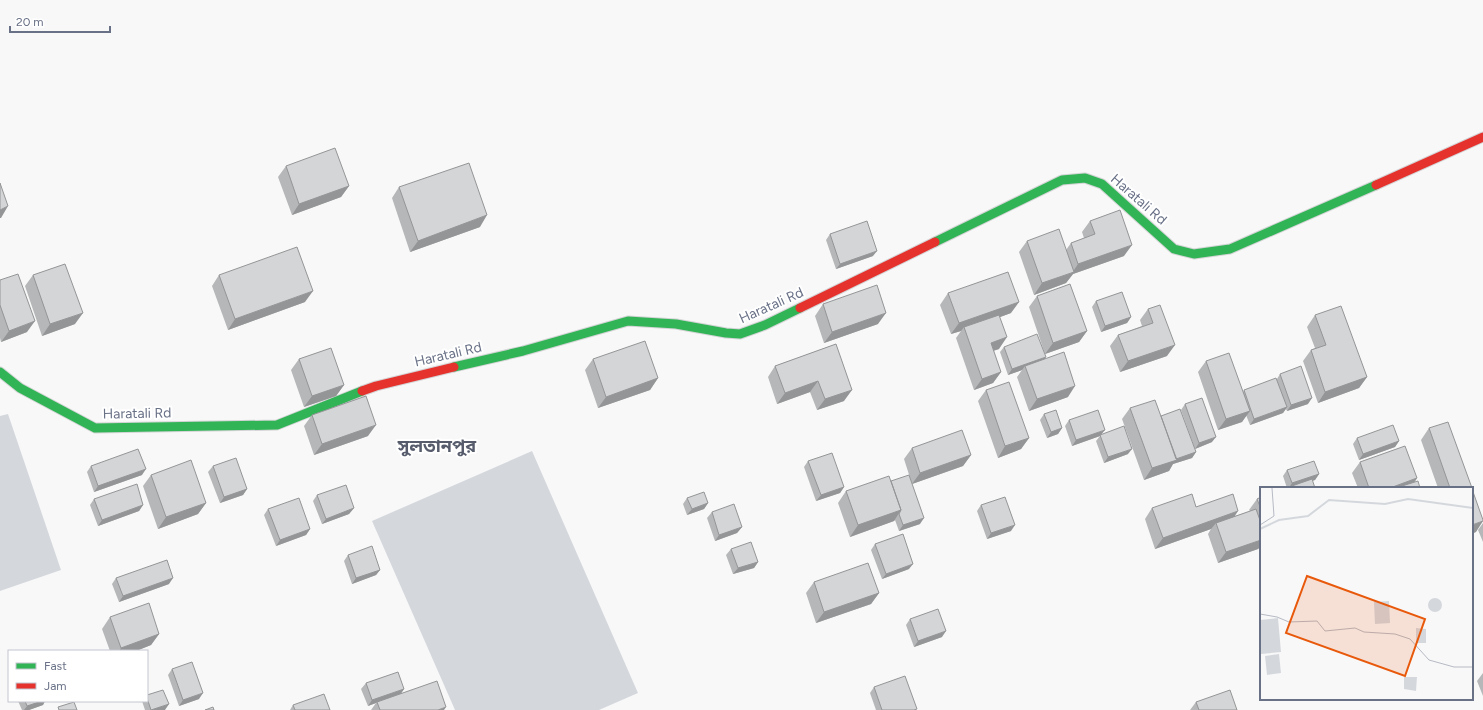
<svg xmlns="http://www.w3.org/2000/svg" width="1483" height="710" font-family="Figtree,'Noto Sans Bengali',sans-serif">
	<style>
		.water { fill: #d4d8dd }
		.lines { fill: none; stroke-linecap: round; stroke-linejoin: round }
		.fast-casing { stroke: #d4d4d6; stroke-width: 11 }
		.jam-casing { stroke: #d4d4d6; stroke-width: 11 }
		.fast { stroke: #30b455; stroke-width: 9 }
		.jam { stroke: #e5322d; stroke-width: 9 }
		.wall { fill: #b6b7b8 }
		.shaded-wall { fill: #949596 }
		.building { fill: #d4d5d6; stroke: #949596 }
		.labels { text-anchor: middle; stroke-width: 4; stroke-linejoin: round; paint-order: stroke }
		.street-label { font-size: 14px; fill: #697187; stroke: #fff }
		.district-label { font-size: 18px; font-weight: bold; fill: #565c6c; stroke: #fff }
		.inset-river { fill: none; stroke: #d4d8dd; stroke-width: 2 }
		.inset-road { fill: none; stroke: #b6bac4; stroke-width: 1 }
		.view { fill: #e8590c; fill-opacity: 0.15; stroke: #e8590c; stroke-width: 2 }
		.inset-edge { fill: none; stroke: #697187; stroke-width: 2 }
	</style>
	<rect width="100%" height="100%" fill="#f8f8f8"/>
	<path class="water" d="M8,414l53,156 -61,21v-175z
		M532,451l106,242 -39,17h-144l-83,-189z"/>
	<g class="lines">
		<defs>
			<path id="fast" d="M935,242l127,-62 23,-2 17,6 72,65 20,5 36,-5 146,-64
				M454,367l69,-16 105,-30 48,3 50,9 14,1 25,-9 35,-17
				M0,372l20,16 75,40 182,-3 85,-34"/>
			<path id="jam" d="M1376,185l107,-48
				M800,308l135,-66
				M362,391l14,-5 78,-19"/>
		</defs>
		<use href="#fast" class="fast-casing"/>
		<use href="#jam" class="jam-casing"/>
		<use href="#fast" class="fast"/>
		<use href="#jam" class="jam"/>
	</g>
	<path class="wall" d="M286,166l63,20 -8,11 -49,18 -14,-38z
		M399,187l81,40 -70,25 -18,-54z
		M1090,221l34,35 -51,18 -7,9 -32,12 -15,-43 8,-11 39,9 5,-7 13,-5 -2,-6z
		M830,234l43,22 -37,13 -10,-29z
		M33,275l42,49 -33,12 -17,-50z
		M219,275l86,27 -77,28 -16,-44z
		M0,280l27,52 -26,10 -1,-4z
		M948,293l63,20 -11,4 -1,32 -6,2 8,21 -8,11 -19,7 -18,-52 5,-7 -10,3 -11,-29z
		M1037,296l50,35 -8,11 -34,12 -16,-47z
		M1096,301l35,16 -4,6 -26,9 -9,-25z
		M823,304l55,20 -54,19 -9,-27z
		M1148,309l19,47 -47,16 -10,-26 8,-11 24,-9 -2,-6z
		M1315,315l52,62 -8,11 -41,15 -15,-42 8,-11 4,-2 -8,-21z
		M836,344l8,57 -27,9 -7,-18 -33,12 -9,-27 7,-11z
		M1004,347l41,12 23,38 -39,14 -12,-34 5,-7 -14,5 -8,-23z
		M299,359l45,26 -8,11 -32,11 -13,-37z
		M593,359l65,19 -8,12 -52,18 -13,-38z
		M1206,361l37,31 1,-2 33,-11 3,-5 28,30 -21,7 -1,-2 -3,4 -33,12 -4,-10 -4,7 -24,8 -20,-58z
		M986,390l43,48 -8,11 -23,9 -20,-57z
		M1185,404l27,38 -17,7 -14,-39z
		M1130,408l31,8 35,36 -4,6 -19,6 -4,7 -25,9 -22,-61z
		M1044,414l18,14 -4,6 -11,4 -7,-18z
		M312,415l56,21 -54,19 -10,-29z
		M1069,420l32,14 27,20 -24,9 -8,-22 4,-5 -28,10 -7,-20z
		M1429,428l43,60h-34l-17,-48z
		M1357,438l42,3 -4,6 -36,13 -6,-16z
		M912,448l59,7 -8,11 -51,18 -8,-25z
		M808,461l36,26 -4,6 -24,8 -12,-34z
		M1360,462l57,16 -2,4 5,6h-62l-6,-15z
		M91,466l51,9 -48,17 -7,-20z
		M213,466l34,23 -4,6 -23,8 -12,-31z
		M1287,470l32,4 -4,6 -28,8 -4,-12z
		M151,475l55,28 -8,11 -40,15 -15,-43z
		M891,481l29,43 -21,7 -4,-11 -1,1 -44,16 -12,-34 8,-12z
		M317,495l37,13 -5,6 -27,10 -9,-23z
		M1261,497v49l-3,3 -40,14 -10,-29 3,-5 -56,20 -10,-30 7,-11 44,-1 39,9 15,-5 -1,-1 8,-11z
		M687,498l21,5 -4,6 -17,6 -4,-11z
		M94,499l49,6 -4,6 -41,15 -8,-21z
		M981,505l30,26 -24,8 -10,-28z
		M268,509l42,20 -4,6 -30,11 -12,-31z
		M712,512l30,15 -5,6 -22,8 -8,-23z
		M1483,523v19l-5,-12z
		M875,544l34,25 -27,10 -11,-29z
		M731,549l27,13 -4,6 -21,6 -7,-19z
		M348,555l32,15 -4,5 -24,9 -8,-23z
		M116,578l53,6 -50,18 -7,-18z
		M814,582l65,11 -8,11 -55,19 -10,-30z
		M110,617l49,17 -8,11 -15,6h-26l-8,-22z
		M910,619l32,18 -28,10 -8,-22z
		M172,669l27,30 -20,7 -11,-31z
		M1483,673v23l-6,-15z
		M366,683l38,6 -3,4 43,17h-73l5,-7 -8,3 -7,-17z
		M874,687l42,23h-40l-6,-17z
		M147,695l18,15h-20l-3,-9h5z
		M18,701h27l-2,4 -14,5h-7z
		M1196,702l41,8h-47z
		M293,705l37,5h-40z"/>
	<path class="shaded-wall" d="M349,186l-8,11 -49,18 7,-11z
		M8,206l-7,12h-1v-8z
		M487,215l-7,12 -70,25 8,-11z
		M1132,245l-8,11 -51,18 -7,9 -32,12 8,-12 30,-10 6,-9z
		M877,251l-4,5 -37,13 4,-5z
		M313,291l-8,11 -77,28 7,-11z
		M1019,302l-8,11 -46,17 -1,-3 -3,4 -10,3 8,-11z
		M83,313l-8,11 -33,12 8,-12z
		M886,313l-8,11 -54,19 8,-11z
		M1131,317l-4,6 -26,9 4,-6z
		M35,321l-8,11 -26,10 8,-11z
		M1087,331l-8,11 -34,12 8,-11z
		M1007,337l-8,12 -16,5 8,-11z
		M1175,345l-8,11 -47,16 8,-11z
		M1046,357l-4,6 -17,3 -3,4 -14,5 4,-6z
		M1001,372l-8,11 -19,7 8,-11z
		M1367,377l-8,11 -41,15 7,-11z
		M658,378l-8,12 -52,18 8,-11z
		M818,381l-8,11 -33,12 8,-11z
		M344,385l-8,11 -32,11 8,-11z
		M1075,386l-7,11 -39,14 8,-12z
		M852,390l-8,11 -27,9 8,-11z
		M1312,398l-4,6 -21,7 4,-6z
		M1287,407l-4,6 -33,12 4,-6z
		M1250,411l-8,11 -24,8 8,-11z
		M376,425l-8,11 -54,19 8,-11z
		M1062,428l-4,6 -11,4 4,-6z
		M1105,430l-5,6 -28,10 4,-6z
		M1216,437l-4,5 -17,7 4,-6z
		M1029,438l-8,11 -23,9 7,-12z
		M1399,441l-4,6 -36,13 4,-6z
		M1132,449l-4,5 -24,9 4,-6z
		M1196,452l-4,6 -19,6 -4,7 -25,9 8,-12z
		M971,455l-8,11 -51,18 8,-11z
		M146,469l-4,6 -48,17 4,-6z
		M1319,474l-4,6 -24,8h-2l3,-5z
		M1417,478l-7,10 -8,-2 -2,2h-10z
		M844,487l-4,6 -24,8 5,-6z
		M247,489l-4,6 -23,8 4,-6z
		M206,503l-8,11 -40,15 8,-12z
		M708,503l-4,6 -17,6 5,-6z
		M143,505l-4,6 -41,15 4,-6z
		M354,508l-5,6 -27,10 4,-5z
		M901,510l-7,11 -44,16 8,-12z
		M1238,511l-7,11 -15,1 -5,6 -56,20 8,-11z
		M924,518l-4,6 -21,7 4,-6z
		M1483,521l-7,11 -4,2v-9z
		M1015,525l-4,6 -24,8 4,-6z
		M742,527l-5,6 -22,8 4,-6z
		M310,529l-4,6 -30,11 4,-6z
		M1261,540v6l-3,3 -40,14 8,-11z
		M758,562l-4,6 -21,6 5,-6z
		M913,564l-4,5 -27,10 4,-5z
		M380,570l-4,5 -24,9 4,-6z
		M173,578l-4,6 -50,18 4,-6z
		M879,593l-8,11 -55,19 8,-11z
		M946,631l-4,6 -28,10 4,-6z
		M159,634l-8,11 -15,6h-17l2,-3z
		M404,689l-4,6 -23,7 -1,1 -8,3 4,-6z
		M203,693l-4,6 -20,7 4,-6z
		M42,701h3l-2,4 -14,5h-5l3,-4z
		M169,704l-4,6h-14z
		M446,707l-2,3h-6z"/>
	<path class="building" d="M335,148l14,38 -50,18 -13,-38z
		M469,163l18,52 -69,26 -19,-54z
		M0,183l8,23 -8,4z
		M1120,210l12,35 -54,19 -7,-21 24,-9 -5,-13z
		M867,221l10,30 -37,13 -10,-30z
		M1059,229l15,43 -32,11 -15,-42z
		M297,247l16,44 -78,28 -16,-44z
		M65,264l18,49 -33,11 -17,-49z
		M1008,272l11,30 -60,21 -11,-30z
		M18,274l17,47 -26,10 -9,-26v-25z
		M1070,284l17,47 -34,12 -16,-47z
		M877,285l9,28 -54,19 -9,-28z
		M1122,292l9,25 -26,9 -9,-25z
		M1160,305l15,40 -47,16 -10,-26 35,-12 -5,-14z
		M1341,306l26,71 -42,15 -14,-42 15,-5 -11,-30z
		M999,315l8,22 -16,6 10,29 -19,7 -18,-52z
		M1037,334l9,23 -34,12 -8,-22z
		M645,341l13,37 -52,19 -13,-38z
		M836,344l16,46 -27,9 -7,-18 -33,12 -10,-27z
		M331,348l13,37 -32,11 -13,-37z
		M1064,352l11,34 -38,13 -12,-33z
		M1229,353l21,58 -24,8 -20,-58z
		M1301,366l11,32 -21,7 -11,-31z
		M1276,378l11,29 -33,12 -10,-29z
		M1009,382l20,56 -24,8 -19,-56z
		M366,396l10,29 -54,19 -10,-29z
		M1202,398l14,39 -17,6 -14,-39z
		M1155,400l22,60 -25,8 -22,-60z
		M1180,409l16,43 -20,7 -15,-43z
		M1056,410l6,18 -11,4 -7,-18z
		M1098,410l7,20 -29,10 -7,-20z
		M1448,422l24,66h-22l-21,-60z
		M1393,425l6,16 -36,13 -6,-16z
		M1124,426l8,23 -24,8 -8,-22z
		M962,430l9,25 -51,18 -8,-25z
		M1405,446l12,32 -27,10h-21l-9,-26z
		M138,449l8,20 -48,17 -7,-20z
		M832,453l12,34 -23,8 -13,-34z
		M236,458l11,31 -23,8 -11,-31z
		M191,460l15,43 -40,14 -15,-42z
		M1314,461l5,13 -27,9 -5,-13z
		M909,475l15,43 -21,7 -4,-11 2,-4 -10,-29z
		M889,476l12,34 -43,15 -12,-34z
		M1312,479l3,9h-29z
		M1418,481l2,7h-18v-2z
		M137,484l6,21 -41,15 -8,-21z
		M346,485l8,23 -28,11 -9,-24z
		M1472,489l11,31v1l-11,4z
		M704,492l4,11 -16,6 -5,-11z
		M1192,494l4,13 37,-13 5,17 -75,27 -11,-30z
		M1005,497l10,28 -24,8 -10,-28z
		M1261,497v12l-4,-10z
		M299,498l11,31 -30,11 -12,-31z
		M734,504l8,23 -23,8 -7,-23z
		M1256,509l5,14v17l-35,12 -10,-29z
		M903,534l10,30 -27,10 -11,-30z
		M751,542l7,20 -20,6 -7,-19z
		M372,546l8,24 -24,8 -8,-23z
		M167,560l6,18 -50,18 -7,-18z
		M868,563l11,30 -55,19 -10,-30z
		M149,603l10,31 -38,14 -11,-31z
		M938,609l8,22 -28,10 -8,-22z
		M192,662l11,31 -20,7 -11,-31z
		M398,672l6,17 -32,11 -6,-17z
		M905,676l12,33 -3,1h-32l-8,-23z
		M437,681l9,26 -8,3h-58l-3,-8z
		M163,690l6,14 -18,6 -4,-12v-3z
		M1230,690l7,20h-38l-3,-8z
		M324,694l6,16h-35l-2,-5z
		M25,701h17l-15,5z
		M74,702l3,8h-18l-1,-3z
		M213,707l1,3h-9z"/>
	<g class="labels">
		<g class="street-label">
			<text transform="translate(1139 199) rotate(41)" y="5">Haratali Rd</text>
			<text transform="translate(771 305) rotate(-24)" y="5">Haratali Rd</text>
			<text transform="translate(448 354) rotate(-13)" y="5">Haratali Rd</text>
			<text transform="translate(137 413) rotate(-1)" y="5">Haratali Rd</text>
		</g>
		<g class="district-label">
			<text x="437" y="452">সুলতানপুর</text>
		</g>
	</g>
	<g transform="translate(1260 487)">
		<rect width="213" height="213" fill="#f8f8f8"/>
		<path d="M168 118a7 7 0 1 1 14 0a7 7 0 1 1-14 0ZM129,114l1,22 -15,1 -1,-22zM18,131l3,34 -20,2 -1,-34zM156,141l10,1v14h-10zM19,167l2,19 -14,2 -2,-19zM144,190h13l-1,14 -12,-2z" fill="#d4d8dd"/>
		<path class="inset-river" d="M0,42l19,-9 29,-4 21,-16 56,4 23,-5 65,9"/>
		<path class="inset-road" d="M0,38l14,-9 -2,-28M0,127l17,3 12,5 28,-1 8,10 30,-3 9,4 31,2 15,5 19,21 25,7h19"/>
		<path class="view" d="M47,89l118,43 -20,57 -119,-43z"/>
		<rect width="213" height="213" class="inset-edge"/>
	</g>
	<rect x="8" y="650" width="140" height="52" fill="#ffffff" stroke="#c3c6cf"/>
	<rect x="16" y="663" width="20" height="6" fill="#30b455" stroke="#c3c6cf"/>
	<text x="44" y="670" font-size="12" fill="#697187">Fast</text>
	<rect x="16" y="683" width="20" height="6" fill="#e5322d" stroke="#c3c6cf"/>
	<text x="44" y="690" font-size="12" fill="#697187">Jam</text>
	<path d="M10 26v6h100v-6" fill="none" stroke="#697187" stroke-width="2"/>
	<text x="16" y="26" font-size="12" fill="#697187" stroke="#ffffff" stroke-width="3" paint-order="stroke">20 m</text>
</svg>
